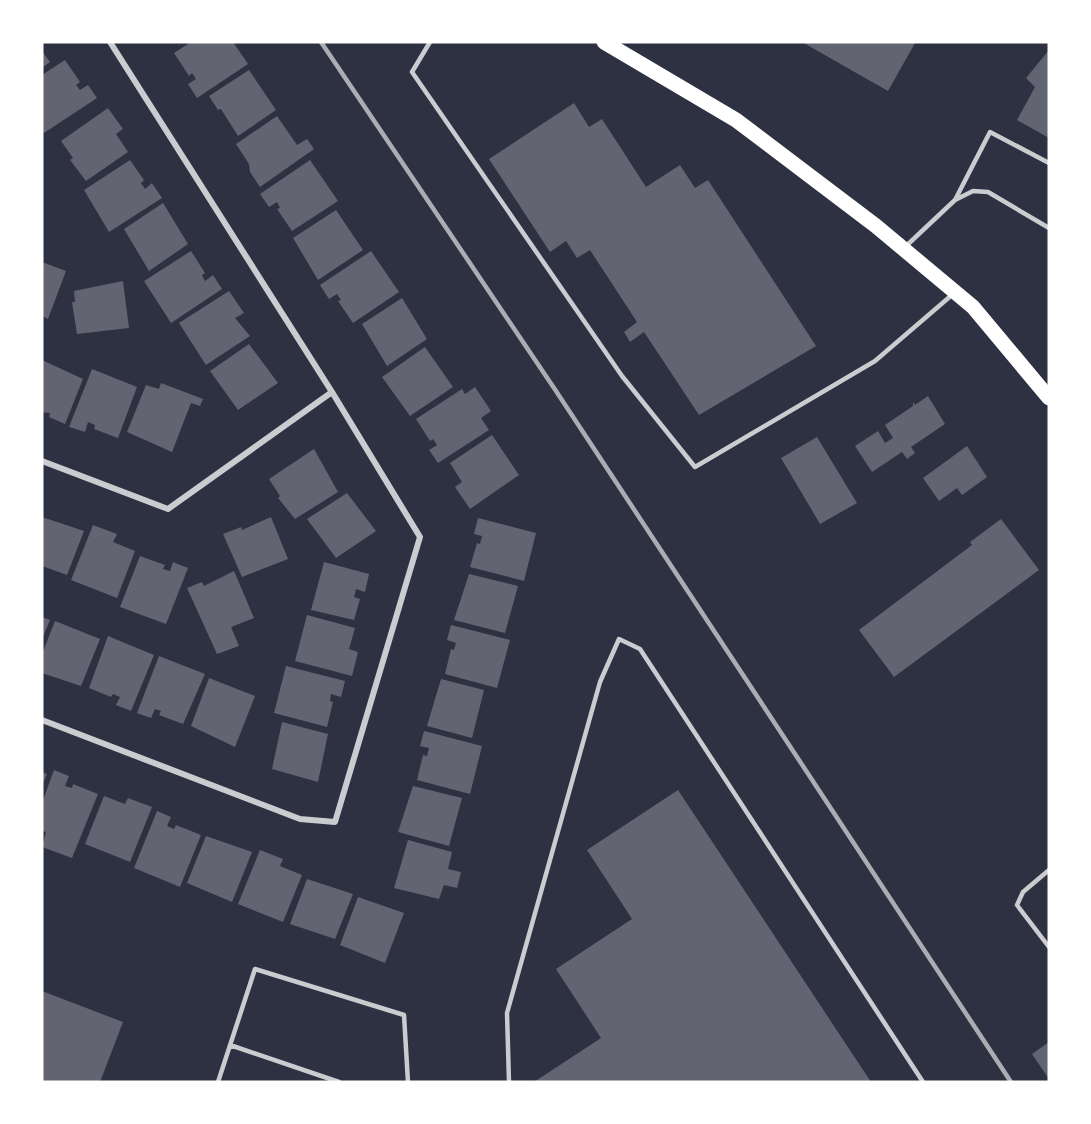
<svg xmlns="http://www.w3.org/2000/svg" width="1091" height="1124" font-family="Poppins,sans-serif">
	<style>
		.building { fill: #626471 }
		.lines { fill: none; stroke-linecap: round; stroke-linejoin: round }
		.service { stroke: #caccd0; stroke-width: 4.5 }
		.minor { stroke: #caccd0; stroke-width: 6 }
		.primary { stroke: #fff; stroke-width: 15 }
		.rail { stroke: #abadb3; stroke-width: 4.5 }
	</style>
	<rect width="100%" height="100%" fill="#2d3142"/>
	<path class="building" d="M191,42h42l15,22 -51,34 -9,-14 8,-5 -4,-6 -3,3 -15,-23z
		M802,42h110l3,1 -27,48z
		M1049,50v88l-32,-18 18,-33 -9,-9z
		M42,51l8,11 -8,6z
		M65,60l15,22 -4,3 4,5 8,-5 9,13 -53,35 -2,-4v-54z
		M249,70l27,40 -38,26 -17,-27 -3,1 -9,-14z
		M574,103l15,24 13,-8 44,68 34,-22 15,23 13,-8 108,166 -117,69 -55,-83 -14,10 -6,-10 13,-10 -47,-72 -13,8 -11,-17 -16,11 -61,-93z
		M108,108l15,21 -7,5 12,18 -42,29 -16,-21 3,-2 -12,-17z
		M277,116l20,29 10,-6 7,10 -54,38 -10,-15 -1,-8 -13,-20z
		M130,160l14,20 -3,3 4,6 7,-6 10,15 -53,34 -25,-42z
		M310,160l28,41 -46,30 -15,-22 3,-1 -3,-6 -8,5 -9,-13z
		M163,203l25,41 -39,27 -25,-42z
		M336,210l27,40 -45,30 -25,-42z
		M191,251l14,22 -3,2 3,6 8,-6 9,14 -51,34 -27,-42z
		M371,251l28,41 -46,31 -15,-22 3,-1 -4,-6 -8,5 -9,-14z
		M42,262l24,9 -18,48 -6,-3z
		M123,281l6,47 -52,6 -5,-32h3l-1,-11z
		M229,291l15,22 -9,5 15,18 -44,29 -27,-42z
		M402,298l25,41 -40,27 -25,-42z
		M249,344l29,39 -40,27 -28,-39z
		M425,347l28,40 -43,29 -28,-39z
		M42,360l41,19 -18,45 -16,-7 1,-4 -8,-1z
		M92,369l45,18 -19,51 -24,-9 1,-4 -7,-3 -3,10 -16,-5z
		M161,383l42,16 -3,7 -9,-3 -19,49 -45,-20 19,-47 13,4z
		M475,387l16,24 -10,7 8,12 -51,33 -9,-13 8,-5 -4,-6 -3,2 -14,-22 46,-30 3,5z
		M928,396l17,28 -34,23 4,6 -8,6 -5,-7 -30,20 -17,-26 23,-15 7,12 8,-5 -8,-13 28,-19v-4l2,3z
		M492,435l27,40 -49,34 -15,-22 7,-5 -12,-19z
		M817,437l40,66 -37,21 -39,-66z
		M967,446l20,31 -25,18 -5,-7 -18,13 -16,-23z
		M314,449l24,43 -43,27 -17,-21 2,-2 -11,-17z
		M347,493l29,38 -40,27 -29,-39z
		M42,517l42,14 -17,44 -25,-9z
		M271,517l17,42 -46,18 -19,-43 18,-7 1,3z
		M478,518l58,15 -12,48 -54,-14 7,-24 3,1 2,-8 -8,-2z
		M1001,519l38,51 -145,107 -35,-47 113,-85 -2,-3z
		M93,525l24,9 -4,8 22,9 -18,47 -46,-18z
		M140,556l25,9 -2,4 7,2 3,-9 15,6 -22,56 -46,-17z
		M324,562l45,12 -4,18 -9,-3 -2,8 6,2 -6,21 -43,-10z
		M234,571l20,47 -23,9 8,19 -22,8 -30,-66 15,-6 2,4z
		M469,574l49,12 -13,47 -51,-13z
		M307,615l48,13 -6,21 9,3 -6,24 -57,-15z
		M42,617l8,3 -8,19z
		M55,621l45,18 -19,47 -39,-13v-19z
		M451,625l59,15 -13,48 -52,-14 6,-25 3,1 2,-7 -9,-3z
		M108,636l46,19 -23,56 -15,-6 4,-8 -7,-3 -2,3 -22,-9z
		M159,656l46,18 -22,50 -24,-9 2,-4 -6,-2 -4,9 -14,-5z
		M286,666l59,15 -4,16 -10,-3 -1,7 3,1 -6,25 -53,-14z
		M209,678l46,18 -20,51 -44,-21z
		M441,679l43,11 -12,48 -45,-12z
		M282,722l46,12 -10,48 -46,-13z
		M424,731l58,15 -12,48 -53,-14 6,-25 4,1 2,-8 -9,-2z
		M54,770l15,6 -4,10 7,2 1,-4 25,10 -26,64 -30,-11 4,-15 -4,-1v-28z
		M42,772l5,2 -5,12z
		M413,786l49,12 -13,48 -51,-14z
		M678,790l193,292h-337l67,-44 -45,-69 76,-50 -45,-69z
		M104,796l21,8 3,-6 24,9 -22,55 -45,-18z
		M157,811l14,6 -4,9 7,3 2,-4 25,10 -21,52 -46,-19z
		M206,836l46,16 -20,50 -45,-19z
		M408,840l44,12 -4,17 13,3 -4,16 -13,-3 -5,14 -45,-11z
		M260,850l23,9 -3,7 22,9 -19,47 -45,-18z
		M307,879l46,15 -18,45 -45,-15z
		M358,897l46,16 -19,50 -45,-18z
		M42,991l81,31 -23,60h-58z
		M1049,1042v37l-17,-25z"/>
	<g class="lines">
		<path class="service" d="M430,42l-18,30 210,304 73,91 180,-106 78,-67
			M1049,163l-59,-31 -35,68 18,-9 15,1 61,36
			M905,247l50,-47
			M1049,870l-26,22 -6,13 32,42
			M230,1045l109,37
			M218,1082l37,-113 149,46 4,67
			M509,1082l-2,-69 93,-331 19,-43 21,10 283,433"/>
		<path class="minor" d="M42,461l126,48 164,-117
			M42,720l258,99 35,3 85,-285 -88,-145 -222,-350"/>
		<path class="primary" d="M604,42l132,78 140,106 97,81 76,91"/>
		<path class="rail" d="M321,42l235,349 455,691"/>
	</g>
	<rect width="1091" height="1124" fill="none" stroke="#ffffff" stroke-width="87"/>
</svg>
